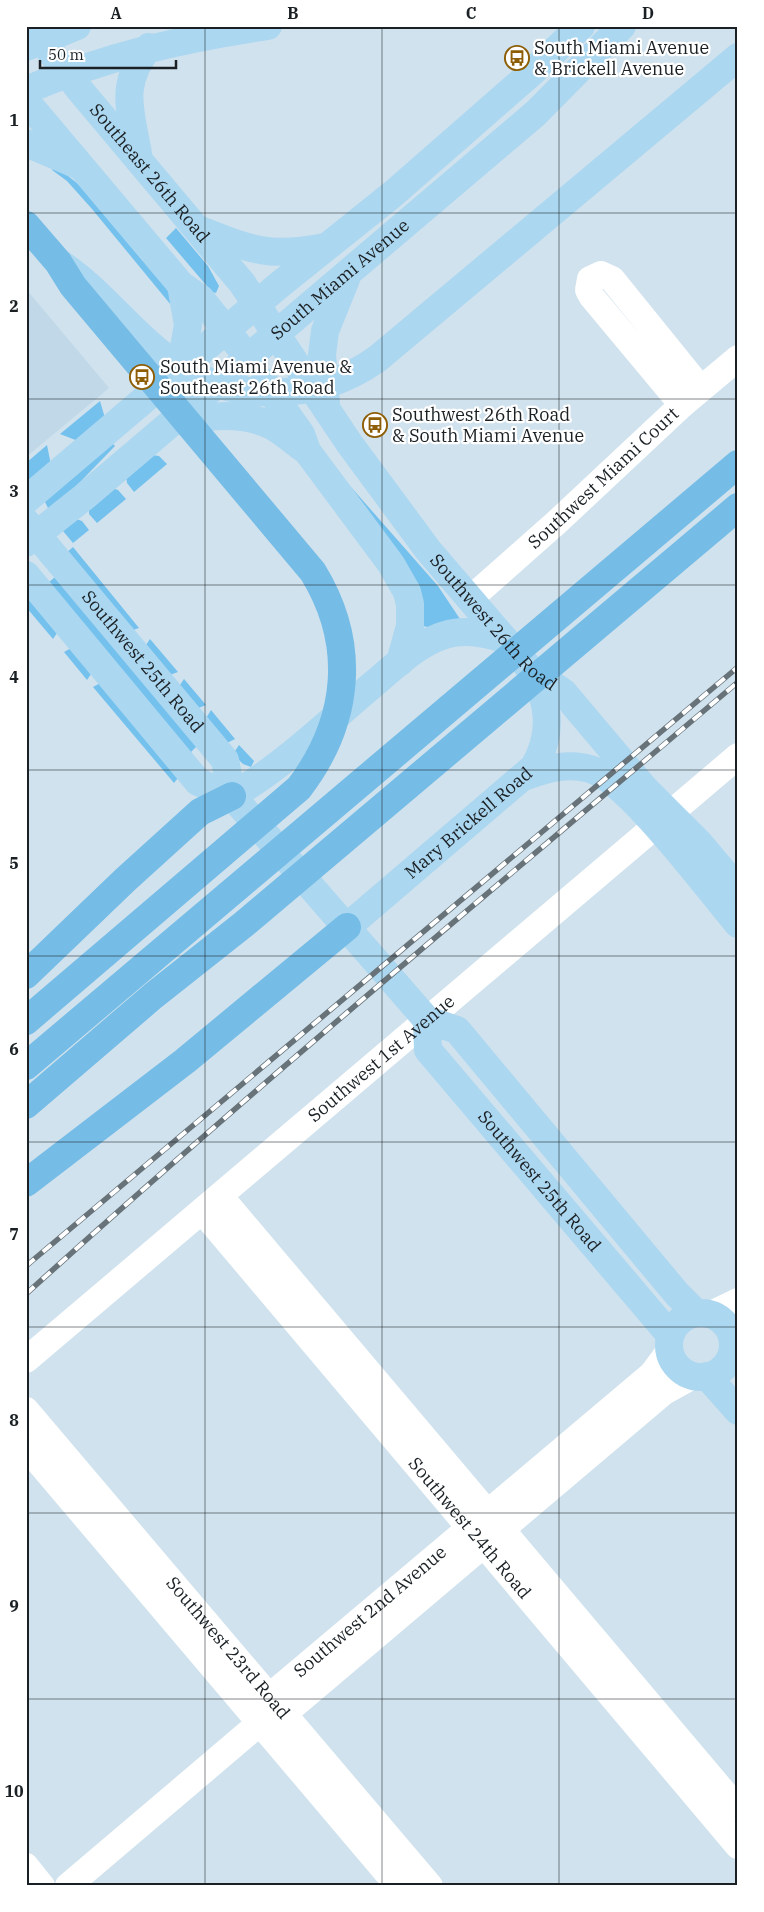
<svg xmlns="http://www.w3.org/2000/svg" width="764" height="1912" font-family="'IBM Plex Serif',serif">
	<style>
		.built { fill: #c0d8e8 }
		.green { fill: #74c1ee }
		.lines { fill: none; stroke-linecap: round; stroke-linejoin: round }
		.minor { stroke: #fff; stroke-width: 26 }
		.major { stroke: #acd7f0; stroke-width: 28 }
		.highway { stroke: #75bce6; stroke-width: 28 }
		.rail-casing { stroke: #677279; stroke-width: 5.5 }
		.rail { stroke: #fff; stroke-width: 4; stroke-dasharray: 11; stroke-linecap: butt }
		.grid { fill: none; stroke: #1a2024; stroke-width: 1; stroke-opacity: 0.55 }
		.labels { text-anchor: middle; stroke-width: 4.5; stroke-linejoin: round; paint-order: stroke }
		.poi-label { font-size: 18px; fill: #1a2024; stroke: #fff; text-anchor: start }
		.street-label { font-size: 18px; fill: #1a2024; stroke: #fff }
		.neatline { fill: none; stroke: #1a2024; stroke-width: 2 }
		.grid-label { font-size: 16px; text-anchor: middle; font-weight: bold; fill: #1a2024 }
	</style>
	<rect width="100%" height="100%" fill="#d0e2ed"/>
	<path class="built" d="M26,289l83,99 -83,69z"/>
	<path class="green" d="M54,165l28,22 86,101 3,17 -79,-96 -25,-28 -15,-11z
		M176,228l32,38 11,20 -3,7 -4,-1 -46,-54z
		M100,401l5,17 -27,23 -18,-7z
		M111,442l4,4 -59,61 -8,1 -4,-8z
		M47,445l4,20 -25,20v-22z
		M152,455l7,1 8,8 -33,28 -7,-9 -1,-7z
		M343,478l95,108 22,33 -32,8 -6,-1z
		M112,488l6,2 8,9 -29,24 -8,-9v-6z
		M76,519l6,2 7,9 -16,13 -10,-12z
		M73,547l66,81 -9,3 -65,-77z
		M55,577l143,168 -8,8 -142,-170z
		M26,591l33,39 -6,9 -27,-32z
		M150,639l28,33 -11,4 -23,-28z
		M73,647l20,24 -6,9 -23,-28z
		M184,679l22,26 -10,4 -18,-21z
		M102,682l79,92 -7,9 -81,-96z
		M211,710l24,29 -10,5 -20,-24z
		M239,745l15,16 -3,6 -8,-3 -10,-10z"/>
	<g class="lines">
		<g class="minor">
			<path d="M682,405l-90,-108 -4,-7 2,-11 11,-5 11,5 89,110"/>
			<path id="s1" d="M470,599l87,-77 125,-117 56,-47"/>
			<path d="M220,1196l518,613"/>
			<path id="s2" d="M202,1211l536,635"/>
			<path d="M711,1314l27,-13"/>
			<path d="M733,1342l5,-7"/>
			<path id="s3" d="M26,1360l712,-604"/>
			<path id="s4" d="M26,1410l404,476"/>
			<path d="M26,1447l372,439"/>
			<path id="s5" d="M264,1712l6,-16 382,-322 17,-23"/>
			<path d="M26,1866l16,20"/>
			<path d="M68,1886l193,-164 24,-9 379,-321 29,-16"/>
		</g>
		<g class="major">
			<path id="s6" d="M31,26l48,63 163,194 107,160 79,107 102,119 34,24 81,96 55,55 38,45"/>
			<path d="M26,47l51,-21"/>
			<path d="M26,90c82,-34 154,-51 242,-64"/>
			<path d="M26,101l155,184 20,14 37,46"/>
			<path d="M26,143l49,21"/>
			<path d="M139,160c-7,-47 -22,-73 10,-113"/>
			<path d="M198,229c53,21 70,29 127,18"/>
			<path d="M61,264c39,26 67,65 104,93 62,47 149,47 212,2l361,-302"/>
			<path d="M180,369l8,-44 -7,-40"/>
			<path d="M264,382l37,52 6,17 84,113 16,28 3,12v22l-10,36"/>
			<path d="M326,404l-4,-49 3,-24 21,-52"/>
			<path d="M172,422c32,-6 70,-11 100,4 11,6 21,15 32,23"/>
			<path d="M26,500l252,-214 116,-93 136,-119 51,-48"/>
			<path id="s7" d="M26,522l199,238 7,36"/>
			<path id="s8" d="M26,543l58,-46 452,-384 86,-87"/>
			<path d="M26,575l172,207 34,14 195,224 30,10 220,264 19,19"/>
			<path d="M526,776c21,-7 42,-14 64,-7 37,10 119,121 148,155"/>
			<path d="M232,796c51,-30 93,-71 138,-109 22,-18 47,-44 75,-52 19,-6 38,-2 56,3"/>
			<path id="s9" d="M347,927l187,-160c19,-33 16,-65 -3,-97"/>
			<path id="s10" d="M427,1020l1,30 242,285"/>
			<circle cx="701" cy="1345" r="32"/>
			<path d="M707,1376l31,35"/>
		</g>
		<path class="highway" d="M26,225l32,37 15,24 240,286c44,72 37,149 -14,216l-273,233
			M26,975l99,-95 75,-68 32,-16
			M26,1066l712,-602
			M26,1105l127,-109 91,-72 494,-417
			M26,1183l159,-122 162,-134"/>
		<defs>
			<path id="rail" d="M26,1266l712,-599
				M26,1294c232,-210 473,-410 712,-612"/>
		</defs>
		<use href="#rail" class="rail-casing"/>
		<use href="#rail" class="rail"/>
	</g>
	<path class="grid" d="M205,26v1860M382,26v1860M559,26v1860M26,213h712M26,399h712M26,585h712M26,770h712M26,956h712M26,1142h712M26,1327h712M26,1513h712M26,1699h712"/>
	<defs>
		<symbol id="bus-ring" viewBox="-11 -11 22 22"><circle r="9.5" fill="#fff" stroke="#8d5e05" stroke-width="1.5"/><path d="M-5-6H5V4H4V6H2V4H-2V6H-4V4H-5ZM-3.5-4V0h7V-4ZM-3.5 1.2v1.5H-2V1.2ZM2 1.2v1.5H3.5V1.2Z" fill="#8d5e05"/></symbol>
	</defs>
	<g fill-rule="evenodd">
		<use href="#bus-ring" x="503" y="44" width="28" height="28"/>
		<use href="#bus-ring" x="128" y="363" width="28" height="28"/>
		<use href="#bus-ring" x="361" y="411" width="28" height="28"/>
	</g>
	<g class="labels">
		<g class="poi-label">
			<text x="534" y="54">South Miami Avenue<tspan x="534" dy="21">&amp; Brickell Avenue</tspan></text>
			<text x="160" y="373">South Miami Avenue &amp;<tspan x="160" dy="21">Southeast 26th Road</tspan></text>
			<text x="392" y="421">Southwest 26th Road<tspan x="392" dy="21">&amp; South Miami Avenue</tspan></text>
		</g>
		<g class="street-label">
			<text dy="6" stroke="none"><textPath href="#s6" startOffset="189">Southeast 26th Road</textPath></text>
			<text dy="6" stroke="none"><textPath href="#s8" startOffset="410">South Miami Avenue</textPath></text>
			<text dy="6" stroke="none"><textPath href="#s1" startOffset="180">Southwest Miami Court</textPath></text>
			<text dy="6" stroke="none"><textPath href="#s6" startOffset="756">Southwest 26th Road</textPath></text>
			<text dy="6" stroke="none"><textPath href="#s7" startOffset="182">Southwest 25th Road</textPath></text>
			<text dy="6" stroke="none"><textPath href="#s9" startOffset="160">Mary Brickell Road</textPath></text>
			<text dy="6" stroke="none"><textPath href="#s3" startOffset="466">Southwest 1st Avenue</textPath></text>
			<text dy="6" stroke="none"><textPath href="#s10" startOffset="202">Southwest 25th Road</textPath></text>
			<text dy="6" stroke="none"><textPath href="#s2" startOffset="415">Southwest 24th Road</textPath></text>
			<text dy="6" stroke="none"><textPath href="#s5" startOffset="148">Southwest 2nd Avenue</textPath></text>
			<text dy="6" stroke="none"><textPath href="#s4" startOffset="312">Southwest 23rd Road</textPath></text>
		</g>
	</g>
	<rect width="764" height="1912" fill="none" stroke="#ffffff" stroke-width="55"/>
	<path d="M40 60v8h136v-8" fill="none" stroke="#1a2024" stroke-width="2.5"/>
	<text x="48" y="60" font-size="15" fill="#1a2024" stroke="#ffffff" stroke-width="4" paint-order="stroke">50 m</text>
	<rect x="28" y="28" width="708" height="1856" class="neatline"/>
	<g class="grid-label">
		<text x="116" y="19">A</text>
		<text x="293" y="19">B</text>
		<text x="471" y="19">C</text>
		<text x="648" y="19">D</text>
		<text x="14" y="126">1</text>
		<text x="14" y="312">2</text>
		<text x="14" y="497">3</text>
		<text x="14" y="683">4</text>
		<text x="14" y="869">5</text>
		<text x="14" y="1055">6</text>
		<text x="14" y="1240">7</text>
		<text x="14" y="1426">8</text>
		<text x="14" y="1612">9</text>
		<text x="14" y="1797">10</text>
	</g>
</svg>
